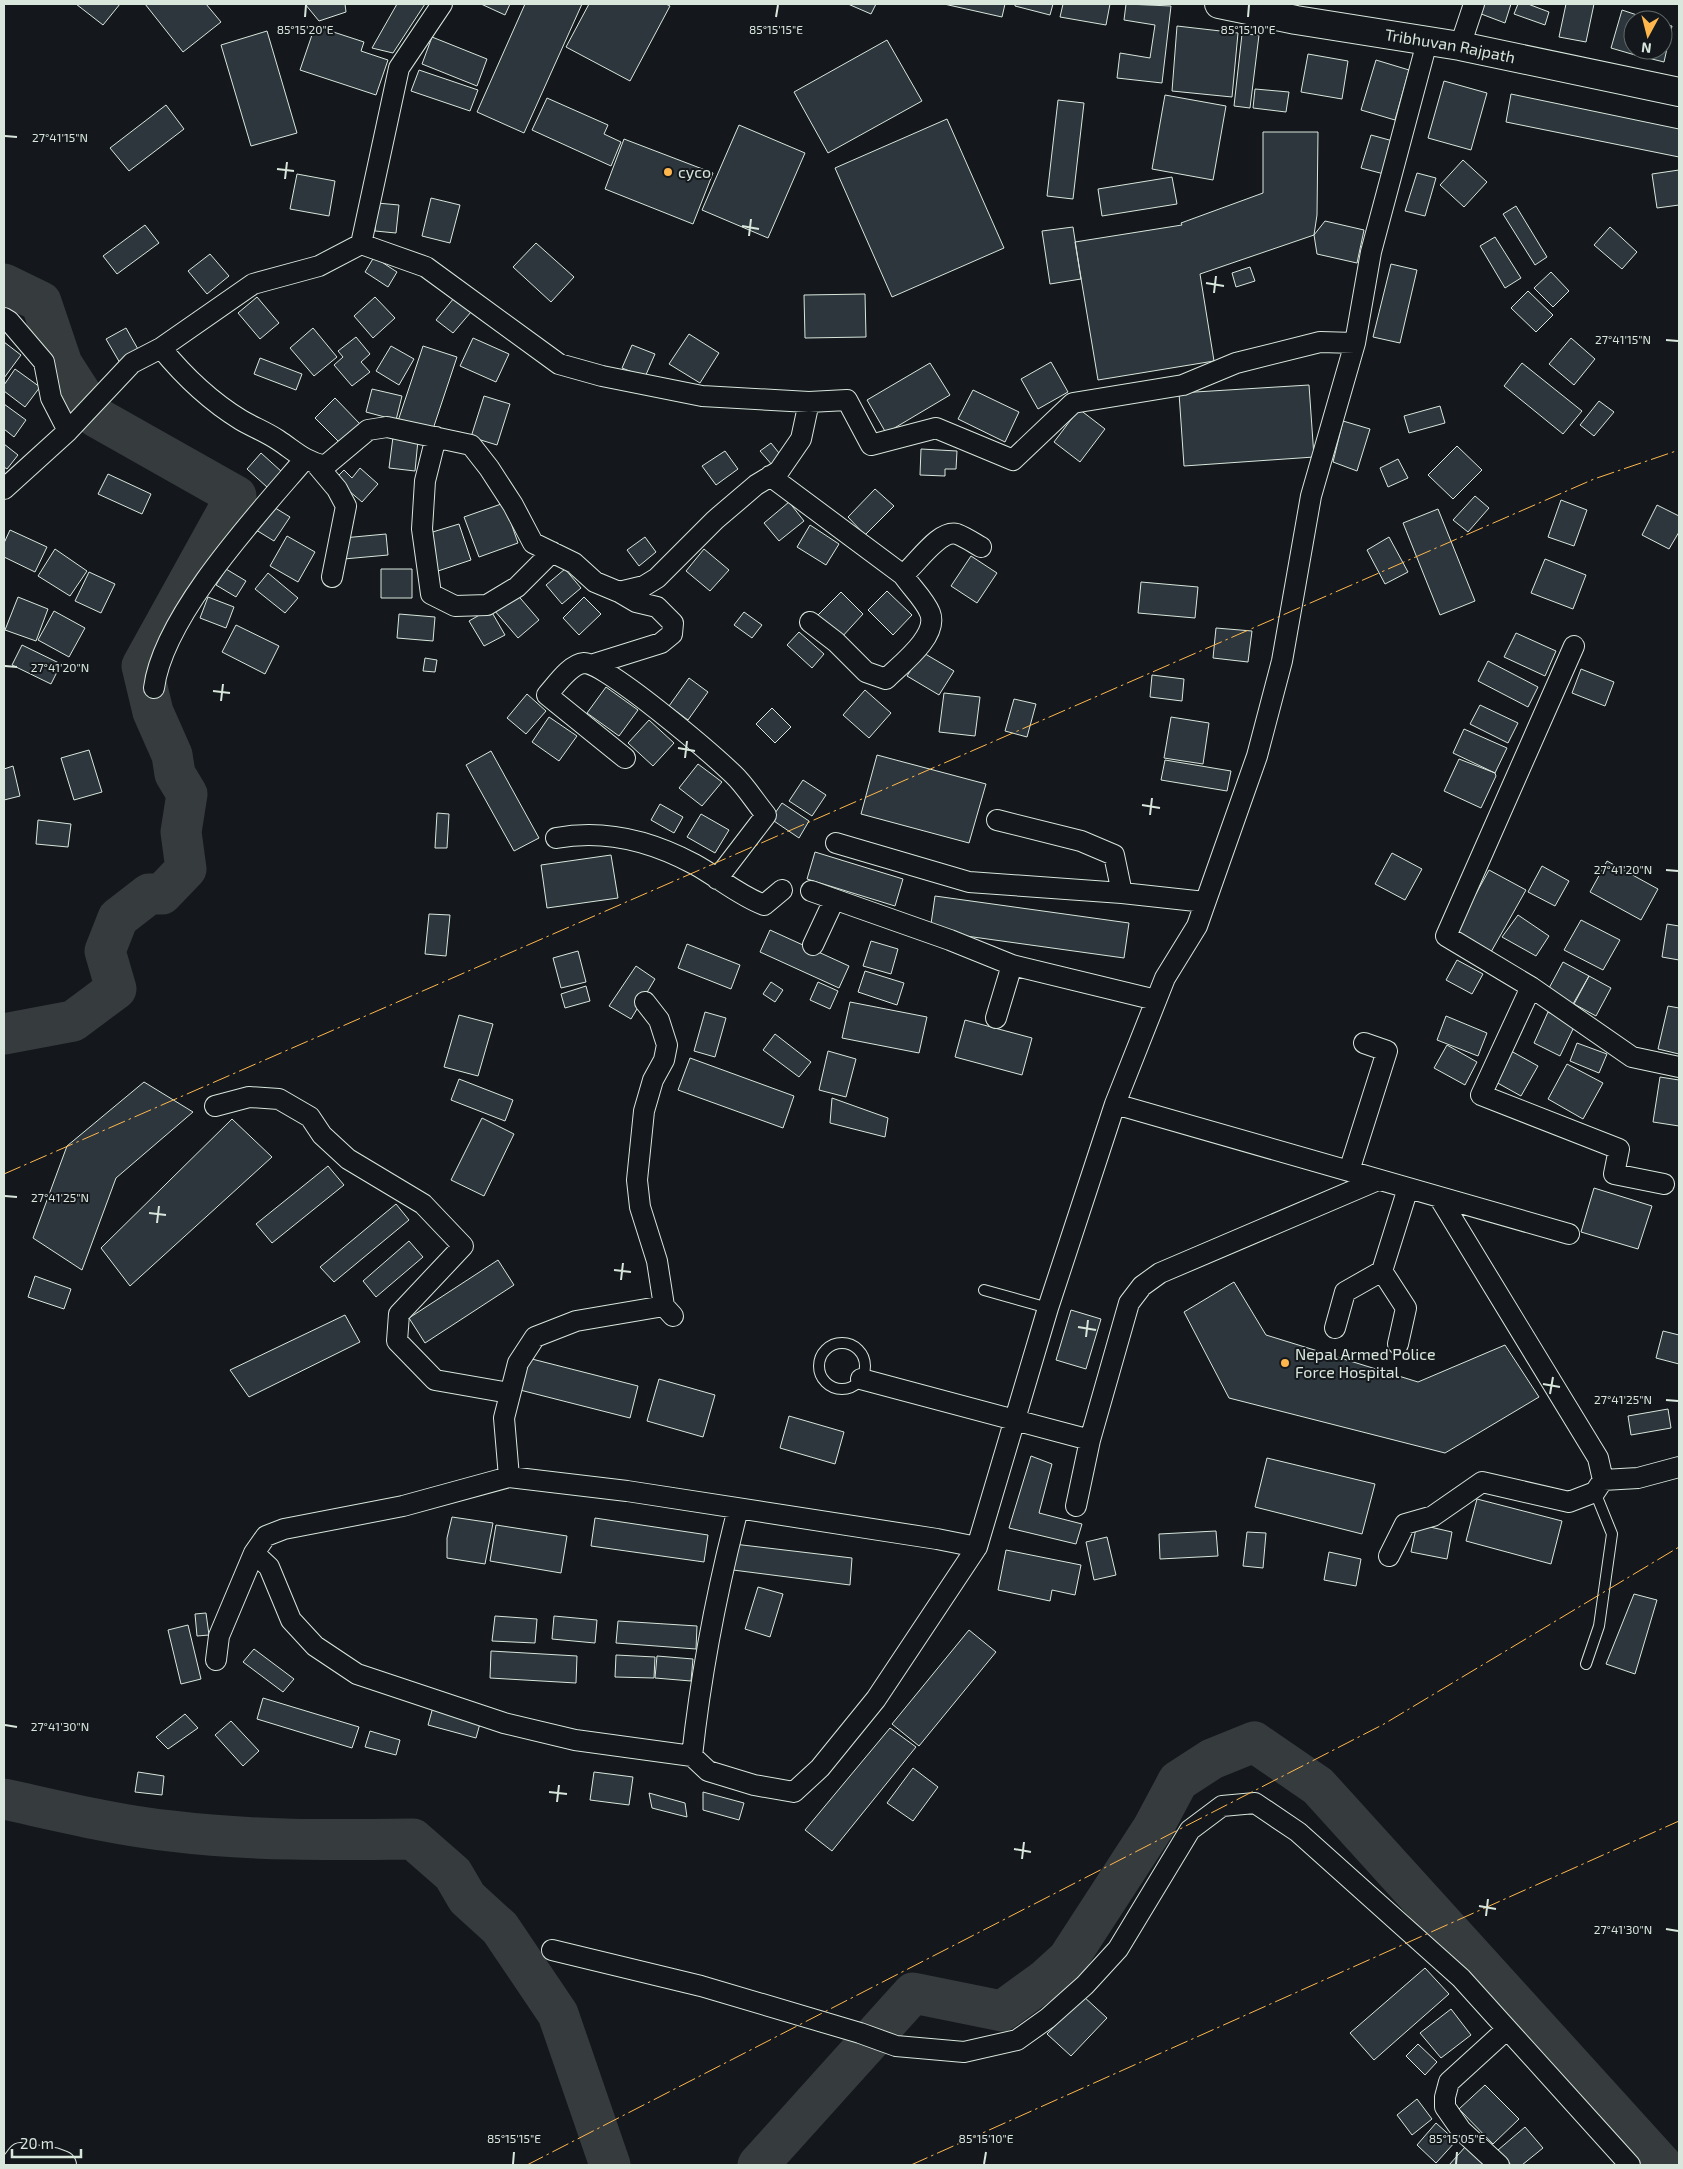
<svg xmlns="http://www.w3.org/2000/svg" width="1683" height="2169" font-family="'Exo 2',sans-serif">
	<style>
		.lines { fill: none; stroke-linecap: round; stroke-linejoin: round }
		.river { stroke: #363b3e; stroke-width: 41 }
		.building { fill: #2c363c; stroke: #d8e6dc }
		.lane-casing { stroke: #d8e6dc; stroke-width: 12 }
		.street-casing { stroke: #d8e6dc; stroke-width: 22 }
		.secondary-casing { stroke: #d8e6dc; stroke-width: 30 }
		.highway-casing { stroke: #d8e6dc; stroke-width: 30 }
		.lane { stroke: #14181c; stroke-width: 10 }
		.street { stroke: #14181c; stroke-width: 20 }
		.secondary { stroke: #14181c; stroke-width: 28 }
		.highway { stroke: #14181c; stroke-width: 28 }
		.power { stroke: #ffb74d; stroke-width: 1; stroke-dasharray: 18 4 2.5 4; stroke-linecap: butt }
		.ticks { fill: none; stroke: #d8e6dc; stroke-width: 2 }
		.poi-dot { fill: #ffb74d; stroke: #14181c; stroke-width: 2 }
		.labels { text-anchor: middle; stroke-width: 4; stroke-linejoin: round; paint-order: stroke }
		.street-label { font-size: 16px; fill: #d8e6dc; stroke: #14181c }
		.poi-label { font-size: 16px; fill: #d8e6dc; stroke: #14181c; text-anchor: start }
		.ticks-label { font-size: 12px; text-anchor: middle; fill: #d8e6dc; stroke: #14181c; stroke-width: 4; stroke-linejoin: round; paint-order: stroke }
	</style>
	<rect width="100%" height="100%" fill="#14181c"/>
	<g class="lines">
		<path class="river" d="M4,284l37,18 21,62 34,53 140,79 -94,170 11,46 19,43 3,19 12,20 -6,38 5,37 -24,25h-13l-31,24 -13,33 11,38 -43,32 -69,13
			M4,1799c55,12 111,26 167,32 80,10 161,9 242,8l40,35 14,24 33,30 58,86 52,151
			M758,2165l155,-172 89,18 44,-32 22,-20 85,-131 25,-47 34,-22 42,-17 64,44 344,379"/>
	</g>
	<path class="building" d="M76,4h44l-17,21z
		M145,4h61l15,18 -38,30z
		M305,4h40l1,8 -27,9z
		M397,4h28l-32,49 -21,-5z
		M481,4h29l-5,11z
		M525,4h57l-58,129 -47,-21z
		M589,4h77l4,2 -40,75 -64,-34z
		M848,4h28l-5,10z
		M944,4h61l-3,13z
		M1015,4h38l-3,11 -35,-9z
		M1063,4h47l-4,21 -46,-8z
		M1126,4l45,2 -9,77 -45,-5 3,-25 30,5 5,-33 -31,-5z
		M1479,4h32l-6,19 -29,-11z
		M1518,4h10l21,8 -4,13 -31,-11z
		M1566,4h28l-8,38 -27,-5z
		M1622,10l24,8v2h-13v30h4l-2,5 -24,-7z
		M1663,24l9,2 -8,36 -24,-6 2,-6h21z
		M315,26l49,16 -3,9 27,9 -12,35 -76,-25z
		M1177,26l61,7 -6,64 -60,-6z
		M267,31l30,102 -46,13 -30,-101z
		M1242,34l17,1 -9,73 -16,-2z
		M432,37l55,22 -10,27 -55,-22z
		M887,40l35,61 -94,52 -34,-61z
		M1308,54l40,7 -6,38 -41,-7z
		M1376,60l33,10 -14,50 -34,-10z
		M419,70l59,20 -8,21 -59,-20z
		M1444,81l43,12 -16,57 -43,-12z
		M1255,89l34,3 -3,20 -33,-4z
		M1511,94l168,35v28l-173,-35z
		M1165,95l61,11 -13,74 -61,-11z
		M547,98l61,27 -4,9 17,8 -10,24 -79,-36z
		M1058,100l26,3 -11,96 -26,-3z
		M166,105l18,24 -55,42 -19,-23z
		M947,119l57,129 -112,49 -57,-129z
		M739,125l66,28 -37,85 -66,-28z
		M1263,132h55l-1,83 -3,20 -114,39 14,87 -116,19 -23,-138 107,-17 -1,-2 82,-30z
		M1371,135l22,6 -9,33 -23,-6z
		M624,139l89,34 -20,51 -88,-35z
		M1463,160l24,22 -23,25 -24,-22z
		M1679,170v35l-22,3 -5,-34z
		M1417,173l19,5 -11,38 -20,-5z
		M297,174l38,7 -6,35 -39,-7z
		M1172,177l5,27 -75,12 -4,-27z
		M431,198l29,7 -10,38 -28,-7z
		M377,203l22,2 -3,28 -21,-2z
		M1516,206l31,51 -12,8 -32,-51z
		M1325,221l39,9 -7,33 -40,-9 -3,-19z
		M145,225l14,18 -42,31 -14,-18z
		M1073,227l8,52 -31,5 -8,-53z
		M1610,227l27,25 -15,17 -28,-24z
		M1495,237l26,41 -16,10 -25,-42z
		M536,243l38,34 -23,25 -38,-35z
		M210,254l19,22 -22,18 -19,-23z
		M374,257l23,15 -9,15 -23,-15z
		M1391,264l26,6 -17,73 -27,-6z
		M1250,267l5,14 -19,6 -4,-14z
		M1551,272l18,19 -16,16 -19,-19z
		M1528,291l25,24 -17,17 -25,-24z
		M865,294l1,43 -61,1 -1,-43z
		M257,297l22,26 -19,16 -22,-26z
		M375,297l20,21 -22,20 -19,-22z
		M454,298l17,14 -18,21 -17,-13z
		M126,328l13,23 -19,12 -14,-24z
		M313,328l24,29 -23,19 -24,-28z
		M689,334l30,19 -19,30 -31,-19z
		M356,337l14,17 -9,8 9,10 -18,14 -18,-21 9,-8 -5,-6z
		M473,338l36,16 -13,28 -36,-16z
		M1571,338l24,21 -21,26 -25,-21z
		M4,342l17,13 -17,23z
		M632,345l23,9 -10,23 -23,-9z
		M391,346l23,13 -15,26 -23,-14z
		M423,346l34,11 -25,75 -34,-11z
		M260,358l42,16 -6,16 -42,-16z
		M1051,362l17,30 -30,17 -17,-30z
		M930,363l20,32 -64,38 -19,-33z
		M1522,363l60,48 -19,23 -59,-48z
		M15,369l25,18 -15,20 -21,-16v-6z
		M1309,385l5,72 -130,9 -5,-73z
		M372,389l30,7 -6,24 -30,-8z
		M973,390l46,22 -14,30 -47,-23z
		M484,396l26,8 -13,41 -26,-8z
		M335,398l25,26 -20,19 -25,-25z
		M1599,401l15,11 -20,24 -14,-11z
		M4,404l22,16 -12,17 -10,-8z
		M1440,406l5,17 -36,10 -5,-17z
		M1079,409l26,20 -25,33 -26,-20z
		M1343,421l27,8 -13,42 -24,-9z
		M393,437l25,3 -3,31 -26,-3z
		M771,443l12,15 -10,8 -13,-15z
		M4,444l14,11 -11,14 -3,-2z
		M1457,446l25,24 -29,29 -25,-24z
		M921,449l36,2 -1,18h-11v7l-25,-1z
		M725,451l13,18 -22,16 -14,-19z
		M261,453l21,19 -15,15 -20,-18z
		M1398,459l10,19 -20,9 -8,-19z
		M360,468l18,16 -16,18 -27,-23 9,-9 8,8z
		M108,474l43,20 -9,20 -44,-20z
		M875,489l19,17 -29,29 -17,-18z
		M1475,496l14,12 -21,24 -15,-12z
		M1561,500l26,10 -13,36 -26,-9z
		M789,502l15,19 -25,20 -15,-18z
		M504,503l14,40 -39,14 -15,-40z
		M1657,505l22,11v16l-10,17 -27,-14z
		M272,506l18,11 -16,24 -18,-11z
		M1438,509l37,92 -35,14 -37,-92z
		M459,524l12,36 -33,11 -12,-37z
		M810,525l29,19 -13,21 -29,-18z
		M10,530l37,17 -12,25 -31,-15v-14z
		M386,534l2,21 -44,4 -1,-21z
		M287,536l28,16 -17,30 -28,-16z
		M645,537l11,15 -17,14 -12,-16z
		M1389,537l19,35 -23,12 -18,-34z
		M55,549l32,22 -17,25 -32,-20z
		M704,549l25,21 -19,21 -24,-20z
		M971,556l26,17 -20,30 -26,-17z
		M1545,559l41,16 -13,34 -42,-16z
		M226,569l20,12 -10,16 -20,-12z
		M381,569h31v29h-31z
		M565,569l16,19 -19,16 -16,-19z
		M89,572l26,12 -14,29 -26,-12z
		M268,573l30,25 -13,15 -30,-24z
		M1141,582l57,5 -3,31 -57,-5z
		M887,591l25,24 -19,20 -25,-25z
		M515,592l24,28 -21,18 -24,-28z
		M841,592l22,22 -22,24 -23,-23z
		M18,597l30,12 -12,32 -31,-11z
		M208,597l26,10 -8,21 -26,-10z
		M584,597l17,17 -22,21 -16,-17z
		M490,609l15,26 -21,11 -15,-25z
		M54,611l31,17 -16,29 -31,-17z
		M744,612l18,13 -10,13 -18,-13z
		M399,614l36,3 -2,24 -36,-3z
		M236,625l43,21 -14,28 -43,-22z
		M1216,628l36,3 -4,31 -35,-4z
		M799,632l25,22 -12,14 -25,-23z
		M1516,633l40,18 -11,25 -41,-19z
		M22,645l39,19 -10,20 -39,-19z
		M922,652l32,19 -15,24 -32,-19z
		M425,658l12,2 -2,12 -12,-1z
		M1488,661l50,26 -10,20 -50,-26z
		M1581,669l33,13 -9,24 -33,-13z
		M1152,675l32,4 -2,22 -32,-4z
		M689,678l19,14 -20,28 -19,-14z
		M606,687l32,23 -19,26 -32,-23z
		M865,690l26,23 -22,25 -26,-23z
		M944,693l36,4 -5,39 -36,-4z
		M527,694l19,17 -20,23 -19,-16z
		M1014,699l22,5 -9,33 -22,-6z
		M1480,705l38,18 -10,20 -38,-19z
		M772,708l19,19 -16,16 -19,-19z
		M549,717l28,19 -18,25 -27,-19z
		M1171,717l38,6 -6,41 -39,-6z
		M649,720l25,23 -21,23 -25,-23z
		M1464,729l43,19 -12,25 -42,-20z
		M89,750l13,42 -28,8 -13,-42z
		M491,751l48,87 -25,13 -48,-86z
		M877,755l109,29 -17,59 -108,-29z
		M1459,759l36,14 1,3 -15,32 -37,-17z
		M1165,760l66,11 -4,20 -66,-11z
		M698,764l24,18 -20,24 -23,-18z
		M13,766l7,30 -16,4v-31z
		M803,780l23,15 -14,21 -23,-15z
		M782,803l27,18 -10,17 -28,-19z
		M660,804l23,13 -9,16 -23,-13z
		M437,813l12,1 -2,34h-12z
		M701,814l28,16 -14,23 -28,-16z
		M38,820l33,4 -3,23 -32,-3z
		M815,852l88,27 -8,27 -88,-27z
		M1392,853l30,16 -17,31 -30,-16z
		M611,855l7,43 -71,10 -6,-43z
		M1607,861l51,28 -17,31 -51,-28z
		M1542,866l27,15 -14,25 -27,-14z
		M1489,870l37,20 -35,62 -36,-20z
		M935,896l194,27 -5,35 -194,-27z
		M429,914l21,1 -4,41 -21,-2z
		M1518,915l31,21 -13,20 -34,-19z
		M1581,920l39,20 -17,30 -39,-20z
		M1667,924l12,2v34l-17,-3z
		M770,930l79,36 -10,22 -79,-36z
		M871,941l27,8 -7,25 -28,-8z
		M687,944l53,21 -9,24 -53,-21z
		M578,951l8,31 -25,6 -8,-30z
		M1457,960l26,14 -11,20 -26,-14z
		M1563,962l26,14 -16,28 -25,-14z
		M636,966l19,13 -24,40 -22,-13z
		M865,971l39,12 -7,22 -39,-13z
		M1589,976l22,12 -15,28 -22,-12z
		M771,982l12,8 -8,12 -12,-8z
		M818,982l20,9 -8,18 -20,-9z
		M586,986l4,15 -25,7 -4,-14z
		M850,1002l77,15 -8,36 -77,-15z
		M1668,1006l11,2v46l-21,-5z
		M705,1012l21,6 -11,39 -21,-6z
		M1548,1012l27,13 -15,31 -26,-13z
		M459,1015l34,9 -15,52 -34,-9z
		M1446,1016l41,17 -9,23 -41,-16z
		M965,1020l67,18 -10,37 -67,-18z
		M775,1034l36,28 -12,15 -36,-27z
		M1577,1043l30,11 -8,19 -29,-12z
		M1447,1045l30,17 -12,23 -31,-17z
		M828,1051l28,8 -10,38 -27,-7z
		M1511,1051l27,15 -17,30 -27,-15z
		M690,1058l104,38 -11,32 -105,-38z
		M1567,1064l36,19 -20,36 -35,-20z
		M1660,1077l19,3v46l-26,-4z
		M459,1079l54,21 -8,21 -54,-21z
		M144,1082l49,30 -77,66 -34,92 -49,-32 34,-92z
		M832,1098l56,20 -3,19 -55,-14z
		M482,1118l32,16 -30,62 -33,-16z
		M232,1119l40,38 -142,129 -29,-38z
		M328,1166l16,19 -72,58 -16,-19z
		M1594,1188l58,18 -14,43 -57,-17z
		M396,1204l13,16 -75,62 -14,-15z
		M409,1241l14,16 -47,40 -13,-16z
		M498,1260l16,25 -89,58 -16,-25z
		M35,1276l36,13 -7,20 -36,-12z
		M1234,1282l32,53 152,47 87,-37 34,52 -94,56 -216,-55 -45,-86z
		M1071,1310l30,9 -15,50 -30,-9z
		M345,1315l15,27 -111,55 -19,-27z
		M1663,1331l16,4v29l-23,-6z
		M528,1358l110,28 -8,32 -110,-28z
		M659,1379l56,16 -12,42 -56,-16z
		M1668,1409l3,19 -40,7 -3,-19z
		M789,1416l55,16 -9,32 -55,-16z
		M1031,1456l21,8 -13,49 43,11 -6,20 -67,-16z
		M1267,1458l108,26 -13,50 -107,-27z
		M1477,1499l85,22 -11,43 -85,-23z
		M452,1517l41,6 -8,41 -38,-6v-20z
		M595,1518l113,17 -4,27 -113,-16z
		M1417,1524l35,8 -5,27 -36,-7z
		M496,1525l71,11 -6,37 -71,-12z
		M1216,1531l2,25 -58,3 -1,-25z
		M1247,1532l19,1 -3,35 -20,-2z
		M1107,1537l9,38 -22,5 -8,-38z
		M734,1544l118,14 -2,27 -117,-15z
		M1006,1550l75,15 -6,30 -23,-5 -2,11 -52,-11z
		M1329,1552l32,7 -5,27 -32,-6z
		M758,1587l25,7 -13,43 -25,-8z
		M1634,1594l23,6 -22,74 -29,-10z
		M206,1613l3,22 -12,1 -2,-22z
		M495,1616l42,3 -2,24 -43,-2z
		M554,1616l43,4 -2,23 -43,-4z
		M618,1621l79,5 -1,23 -80,-6z
		M188,1625l13,54 -20,5 -13,-54z
		M969,1630l27,22 -77,94 -27,-22z
		M254,1649l40,30 -11,13 -40,-30z
		M491,1651l86,5 -1,27 -86,-5z
		M616,1655l39,2 -1,21 -39,-1z
		M657,1656l36,3 -2,22 -36,-3z
		M263,1698l96,29 -7,21 -95,-29z
		M433,1707l48,13 -5,18 -48,-13z
		M185,1714l13,14 -30,21 -12,-12z
		M231,1721l28,30 -16,15 -28,-31z
		M890,1728l26,19 -84,104 -27,-21z
		M370,1731l30,9 -4,15 -31,-8z
		M913,1768l25,19 -25,34 -26,-18z
		M138,1772l26,4 -2,19 -27,-3z
		M594,1772l39,5 -4,28 -39,-5z
		M703,1792l41,11 -5,17 -36,-10z
		M649,1793l36,10 2,14 -35,-9z
		M1425,1968l24,26 -75,66 -24,-27z
		M1083,1996l24,22 -36,38 -24,-22z
		M1451,2009l20,26 -30,23 -21,-25z
		M1418,2044l19,18 -12,13 -19,-19z
		M1485,2085l34,34 -26,25 -34,-35z
		M1417,2099l15,20 -20,16 -15,-20z
		M1436,2123l20,18 -20,22 -19,-18z
		M1525,2127l18,21 -21,17h-11l-13,-15z
		M1466,2146l21,19h-38z"/>
	<g class="lines">
		<defs>
			<path id="lane" d="M984,1290l64,18
				M819 1366a23 23 0 1 1 46 0a23 23 0 1 1-46 0Z
				M1586,1664l13,-38 13,-92 -17,-42"/>
			<path id="street" d="M1460,46l14,-42
				M361,244l65,23 133,97 43,12 100,20 107,6 38,-2 24,45 65,-17 77,32 60,-57 110,-18 53,-22 84,-21 35,1
				M4,318l5,3 35,41 7,36 17,33
				M161,348c22,27 49,53 80,72 12,7 25,12 37,20 18,12 26,21 47,26l43,-36 19,-3 84,18 18,23 24,37 20,38 41,20 21,19 24,10 25,-6 13,-8 58,-58 41,-35 23,-14 22,-32 8,-37
				M436,437l-11,44 -3,48 9,65 24,12 32,-1 30,-18 35,-35
				M316,464l21,25 9,17 -14,71
				M770,476l133,99c14,-11 36,-46 54,-41 8,3 17,9 24,13
				M4,489l64,-58 64,-68 29,-15 92,-64 66,-18 42,-22 38,-176 43,-64
				M810,622l26,20 30,30 20,7c14,-14 53,-43 44,-66 -5,-13 -19,-26 -27,-38
				M1574,646l-128,290 85,51 101,70 47,10
				M594,664l67,-21 11,-9 1,-11 -16,-16 -21,-5 -17,-10
				M154,688c9,-72 103,-173 150,-228
				M625,758l-78,-63c9,-10 23,-31 37,-32 21,-1 128,91 149,111 12,11 22,28 33,41l-49,64
				M997,820l84,21 33,14 8,38
				M556,838c48,-9 95,3 138,26 24,13 44,31 70,41l18,-15
				M836,843l133,39 153,11 83,9
				M811,891l139,49 62,25
				M813,945l21,-45
				M1531,987l-50,108 138,54 -5,25 50,10
				M645,1002l14,18 8,25 -3,15 -11,20 -9,31 -7,69 3,27 17,54 7,45 9,10
				M996,1018l16,-53 144,35
				M1115,1104l454,130
				M215,1106l34,-9 30,2 31,18 12,18 26,24 75,45 40,42 -64,68 -2,27 38,39 74,13
				M1349,1171l38,-120 -23,-8
				M1382,1271l24,37 -8,36
				M1335,1328l10,-36 37,-21 26,-83
				M861,1379l229,61
				M509,1477l-5,-59 14,-55 17,-26 41,-16 88,-15
				M1603,1480l35,-2 41,-11
				M1076,1506l14,-66 39,-137 13,-17 18,-13 218,-93
				M738,1509c-21,81 -37,164 -46,247l16,15 46,14 40,7 26,-24 56,-69 101,-152 71,-239 67,-204 50,-126 32,-52 60,-170 25,-95 29,-165 44,-153 16,-91 56,-210
				M254,1553l15,14 22,53 24,26 42,28 147,49 71,17 117,16
				M1389,1556l16,-32 28,-8 49,-34 87,20 26,-10 8,-12 -5,-22 -159,-261
				M216,1660l3,-24 35,-83 12,-17 18,-7 119,-23 106,-29 118,14 310,48 40,8
				M552,1950l149,36 159,47 36,13 68,6 53,-12 31,-22 37,-33 33,-36 72,-119 32,-24 33,-3 43,29 163,146 169,187
				M1499,2165l-38,-35 -16,-23v-10l4,-15 57,-52"/>
			<path id="secondary" d="M15,2165l6,-8 33,5 8,3"/>
			<g id="highway">
				<path id="s1" d="M1219,4l77,16 164,26 219,46"/>
			</g>
		</defs>
		<use href="#lane" class="lane-casing"/>
		<use href="#street" class="street-casing"/>
		<use href="#secondary" class="secondary-casing"/>
		<use href="#highway" class="highway-casing"/>
		<use href="#lane" class="lane"/>
		<use href="#street" class="street"/>
		<use href="#secondary" class="secondary"/>
		<use href="#highway" class="highway"/>
		<path class="power" d="M4,1174l1590,-695 85,-29
			M527,2165l857,-441 295,-177
			M911,2165l768,-344"/>
	</g>
	<path class="ticks" d="M305,17l1,-12M776,17l2,-12M1248,17l1,-12M5,136l12,1M277,169l17,2M285,179l2,-17M742,226l17,3M749,236l2,-17M1206,283l18,3M1214,293l2,-17M1666,340l12,1M5,666l12,1M213,691l17,2M221,701l2,-17M678,748l17,3M685,758l2,-17M1142,805l18,3M1150,815l2,-17M1666,870l12,1M5,1196l12,1M149,1213l17,2M157,1223l2,-17M614,1270l17,2M621,1280l2,-17M1078,1327l18,3M1086,1337l2,-17M1543,1384l17,3M1550,1394l3,-17M1666,1400l12,1M5,1725l12,2M549,1792l18,2M557,1802l2,-17M1014,1849l17,3M1022,1859l2,-17M1479,1906l17,3M1486,1916l2,-17M1666,1929l12,2M513,2164l1,-12M984,2164l2,-12M1456,2164l1,-12"/>
	<g class="poi-dot">
		<circle cx="668" cy="172" r="5"/>
		<circle cx="1285" cy="1363" r="5"/>
	</g>
	<g class="labels">
		<g class="street-label">
			<text dy="6" stroke="none"><textPath href="#s1" startOffset="235">Tribhuvan Rajpath</textPath></text>
		</g>
		<g class="poi-label">
			<text x="678" y="178">cyco</text>
			<text x="1295" y="1360">Nepal Armed Police<tspan x="1295" dy="18">Force Hospital</tspan></text>
		</g>
	</g>
	<g class="ticks-label">
		<text x="305" y="34">85°15'20"E</text>
		<text x="776" y="34">85°15'15"E</text>
		<text x="1248" y="34">85°15'10"E</text>
		<text x="60" y="142">27°41'15"N</text>
		<text x="1623" y="344">27°41'15"N</text>
		<text x="60" y="672">27°41'20"N</text>
		<text x="1623" y="874">27°41'20"N</text>
		<text x="60" y="1202">27°41'25"N</text>
		<text x="1623" y="1404">27°41'25"N</text>
		<text x="60" y="1731">27°41'30"N</text>
		<text x="1623" y="1934">27°41'30"N</text>
		<text x="514" y="2143">85°15'15"E</text>
		<text x="986" y="2143">85°15'10"E</text>
		<text x="1457" y="2143">85°15'05"E</text>
	</g>
	<rect width="1683" height="2169" fill="none" stroke="#d8e6dc" stroke-width="10"/>
	<g transform="translate(1648 35) rotate(187)"><circle r="24" fill="#14181c" stroke="#626a69"/>
	<path d="M0-4L9 19L0 12L-9 19Z" fill="#ffb74d"/>
	<text y="-8" font-size="14" font-weight="bold" text-anchor="middle" fill="#d8e6dc">N</text>
	</g>
	<path d="M12 2149v8h69v-8" fill="none" stroke="#d8e6dc" stroke-width="2.5"/>
	<text x="20" y="2149" font-size="15" fill="#d8e6dc" stroke="#14181c" stroke-width="4" paint-order="stroke">20 m</text>
</svg>
